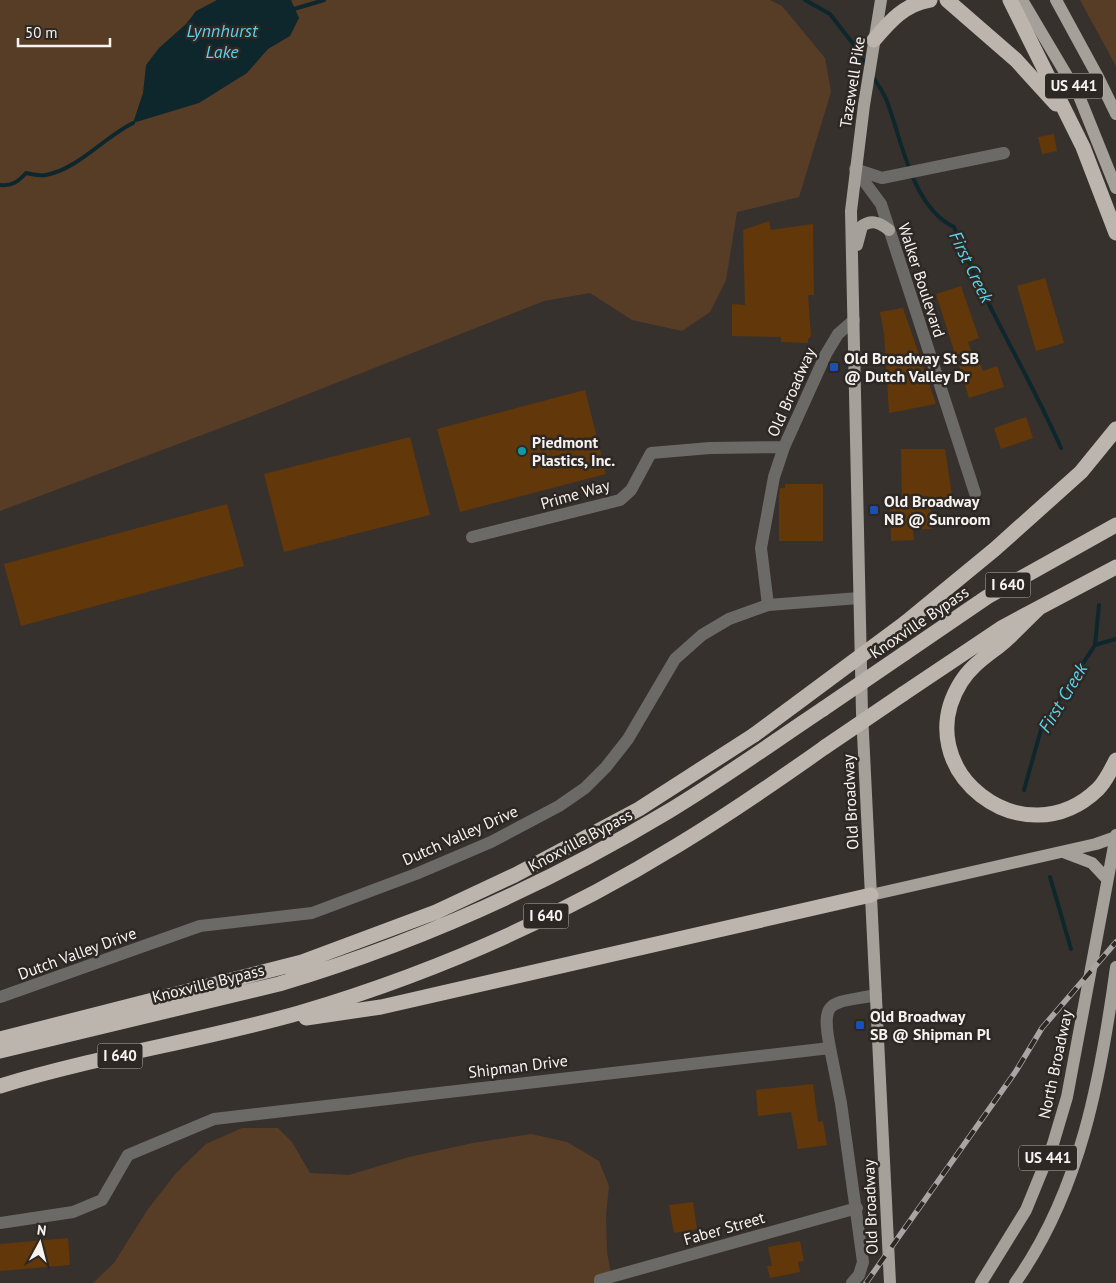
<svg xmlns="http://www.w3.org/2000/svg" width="1116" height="1283" font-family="'PT Sans',sans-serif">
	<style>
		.green { fill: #583d26 }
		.water { fill: #0e272d }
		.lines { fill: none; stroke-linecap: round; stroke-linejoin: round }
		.stream { stroke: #0e272d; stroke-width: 4 }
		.building { fill: #623709 }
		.minor { stroke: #6c6a67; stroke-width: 12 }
		.major { stroke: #a5a09a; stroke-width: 12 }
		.highway { stroke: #bbb5ae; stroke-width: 15 }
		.rail-casing { stroke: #aaa5a2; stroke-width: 5.5 }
		.rail { stroke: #2d2823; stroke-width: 4; stroke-dasharray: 11; stroke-linecap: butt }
		.highway-bridge { stroke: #bbb5ae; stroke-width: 15 }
		.transit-dot { fill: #1a4fb4; stroke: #2d2823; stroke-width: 2 }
		.culture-dot { fill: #0f9aa8; stroke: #2d2823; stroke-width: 2 }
		.labels { text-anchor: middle; stroke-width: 5; stroke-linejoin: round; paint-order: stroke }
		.shield { fill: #2d2823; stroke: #bab6b2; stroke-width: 1 }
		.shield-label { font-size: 15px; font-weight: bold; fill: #f7f3f0 }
		.street-label { font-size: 16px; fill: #f7f3f0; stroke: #2d2823 }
		.poi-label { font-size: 16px; font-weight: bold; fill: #f7f3f0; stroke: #2d2823; text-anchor: start }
		.water-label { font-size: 18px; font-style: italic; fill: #5cd3ed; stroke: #2d2823 }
	</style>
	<rect width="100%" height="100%" fill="#37312d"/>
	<path class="green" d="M0,0h770l12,6 43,52 6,34 -32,105 -62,15 -11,68 -16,32 -28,19 -50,-11 -42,-27 -46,8 -297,117 -247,93z
		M1080,0h36v66z
		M242,1128h36l14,14 18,31 39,2 60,-18 64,-14 58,-9 36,8 32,19 10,25 -3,29 1,38 6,30h-520l21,-20 34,-54 29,-37 29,-28z"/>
	<path class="water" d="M217,0h74l8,18 -9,18 -22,13 -21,24 -48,30 -66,20 10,-30 3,-28 13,-17 27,-24 10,-13z"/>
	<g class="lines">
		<path class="stream" d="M805,0l25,14 24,31 13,21
			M294,9l30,-9
			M873,77c5,8 12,17 15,27 14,38 25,104 66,123 30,77 74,146 107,221
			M0,185c12,1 18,-3 26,-12 6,1 14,3 20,2 32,-6 57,-37 87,-52
			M1095,645l21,-6
			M1024,790l18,-64 53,-81 4,-40
			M1050,877l21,72"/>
	</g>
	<path class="building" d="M1054,134l3,17 -15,3 -4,-17z
		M769,221l2,9 42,-6 1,71h-6l3,41 -3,3v4l-27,-1v-5l-49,-1v-32l13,1 -2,-75z
		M1045,278l19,65 -28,8 -19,-65z
		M961,286l18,52 -11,4 8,23 4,-2 3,8 14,-5 7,21 -35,11 -33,-104z
		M903,308l33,96 -47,9 -5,-79 -4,-22z
		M585,390l21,84 -146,38 -23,-83z
		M1026,417l7,21 -32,11 -7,-21z
		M410,437l20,78 -146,37 -20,-78z
		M901,449h44l8,53h-22l1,27h-19l1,11 -23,1 -1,-34h12z
		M785,484h38v57h-44v-46l1,-7h5z
		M227,504l17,62 -223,60 -17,-62z
		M813,1084l5,38 5,-1 4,24 -29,4 -7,-37 -33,4 -2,-26z
		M693,1202l4,27 -23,4 -5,-28z
		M68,1238l2,27 -70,6v-27z
		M800,1241l4,20 -6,1 2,10 -30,6 -3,-12h5l-4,-19z"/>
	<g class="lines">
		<path class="minor" d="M855,169l26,35 94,289
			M855,169l27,9 122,-25
			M472,537l148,-37 11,-10 20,-37 59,-5 74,-1
			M768,605l-7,-57 13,-71 10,-30 42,-93 12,-20 16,-14
			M0,997l200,-71 112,-13 104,-39 75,-32 68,-36 26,-18 21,-21 22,-28 47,-80 27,-24 27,-16 39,-14 91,-7
			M830,1048l11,55 22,159 -4,13 -7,8
			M0,1223l73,-11 29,-12 26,-45 86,-36 616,-71c-10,-51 1,-44 46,-53
			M600,1283v-3l257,-72"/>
		<path class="major" d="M881,0l-17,105 -13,106 11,502 28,570
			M1022,0l57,96 37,92
			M1056,0l42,77 18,37
			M857,245l5,-19c10,-7 18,-3 27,4
			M1063,852l29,11 15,16
			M871,895l225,-51 20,-7
			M981,1283l45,-73 27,-66 14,-47 49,-262
			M1015,1283c66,-93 86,-206 101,-316"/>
		<path class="highway" d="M947,0l69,60 40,44
			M1010,0l73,147 33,86
			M874,40c16,-19 31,-36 56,-40
			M1038,609c-13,12 -25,26 -39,37 -14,11 -28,20 -38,36 -55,88 63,179 137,107 8,-8 13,-19 18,-29
			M905,623l90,-74 86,-77 35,-43
			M905,653l82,-56 129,-72
			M903,694l100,-67 113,-60
			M306,1018l75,-11 490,-112
			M0,1039l302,-77 134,-50 79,-37 124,-66 115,-74
			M0,1051l279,-67c137,-41 267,-99 390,-173 53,-32 103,-68 154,-102
			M0,1086c98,-30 200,-45 299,-73 132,-39 262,-96 379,-168 51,-31 99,-64 147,-98"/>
		<defs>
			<path id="rail" d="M866,1283l150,-212 26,-43 74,-86"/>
		</defs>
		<use href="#rail" class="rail-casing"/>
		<use href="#rail" class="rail"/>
		<path class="highway-bridge" d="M823,709l82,-56
			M754,735l151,-112
			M825,747l78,-53"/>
	</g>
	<g class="transit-dot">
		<rect x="829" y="362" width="10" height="10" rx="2.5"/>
		<rect x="869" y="505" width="10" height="10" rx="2.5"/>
		<rect x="855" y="1020" width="10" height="10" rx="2.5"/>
	</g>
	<circle class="culture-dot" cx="522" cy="451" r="5"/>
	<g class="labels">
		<g class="shield">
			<rect x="1045" y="73.5" width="58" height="25" rx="4"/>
			<rect x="985.5" y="572.5" width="45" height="25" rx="4"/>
			<rect x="523.5" y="903.5" width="45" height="25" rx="4"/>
			<rect x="97.5" y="1043.5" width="45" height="25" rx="4"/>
			<rect x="1019" y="1145.5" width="58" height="25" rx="4"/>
		</g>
		<g class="shield-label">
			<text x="1074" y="91">US 441</text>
			<text x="1008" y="590">I 640</text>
			<text x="546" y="921">I 640</text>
			<text x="120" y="1061">I 640</text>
			<text x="1048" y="1163">US 441</text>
		</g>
		<g class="street-label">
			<text transform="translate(852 82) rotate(-81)" y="6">Tazewell Pike</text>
			<text transform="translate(922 280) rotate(72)" y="6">Walker Boulevard</text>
			<text transform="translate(791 392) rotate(-66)" y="6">Old Broadway</text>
			<text transform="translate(575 494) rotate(-16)" y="6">Prime Way</text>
			<text transform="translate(919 622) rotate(-34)" y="6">Knoxville Bypass</text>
			<text transform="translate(850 802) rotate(-93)" y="6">Old Broadway</text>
			<text transform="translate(460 835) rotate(-24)" y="6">Dutch Valley Drive</text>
			<text transform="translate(580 840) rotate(-28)" y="6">Knoxville Bypass</text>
			<text transform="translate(77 953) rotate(-20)" y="6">Dutch Valley Drive</text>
			<text transform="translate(208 983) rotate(-14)" y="6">Knoxville Bypass</text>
			<text transform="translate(1055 1064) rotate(-78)" y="6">North Broadway</text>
			<text transform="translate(518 1066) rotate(-7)" y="6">Shipman Drive</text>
			<text transform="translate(870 1207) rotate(-92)" y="6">Old Broadway</text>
			<text transform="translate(724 1228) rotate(-16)" y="6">Faber Street</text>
		</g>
		<g class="poi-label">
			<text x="844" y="364">Old Broadway St SB<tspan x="844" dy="18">@ Dutch Valley Dr</tspan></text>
			<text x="532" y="448">Piedmont<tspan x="532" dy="18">Plastics, Inc.</tspan></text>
			<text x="884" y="507">Old Broadway<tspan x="884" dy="18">NB @ Sunroom</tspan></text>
			<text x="870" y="1022">Old Broadway<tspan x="870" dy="18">SB @ Shipman Pl</tspan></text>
		</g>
		<g class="water-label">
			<text x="222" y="37">Lynnhurst<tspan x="222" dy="21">Lake</tspan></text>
			<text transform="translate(971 267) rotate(64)" y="6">First Creek</text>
			<text transform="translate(1063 698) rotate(-59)" y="6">First Creek</text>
		</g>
	</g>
	<g transform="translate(40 1243) rotate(7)" stroke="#2d2823" stroke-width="4" paint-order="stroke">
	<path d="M0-4L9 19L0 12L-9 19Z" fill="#f7f3f0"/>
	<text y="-8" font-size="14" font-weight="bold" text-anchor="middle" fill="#f7f3f0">N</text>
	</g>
	<path d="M18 38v8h92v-8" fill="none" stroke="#f7f3f0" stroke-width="2.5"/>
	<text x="25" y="38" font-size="15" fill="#f7f3f0" stroke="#2d2823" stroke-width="4" paint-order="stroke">50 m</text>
</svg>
